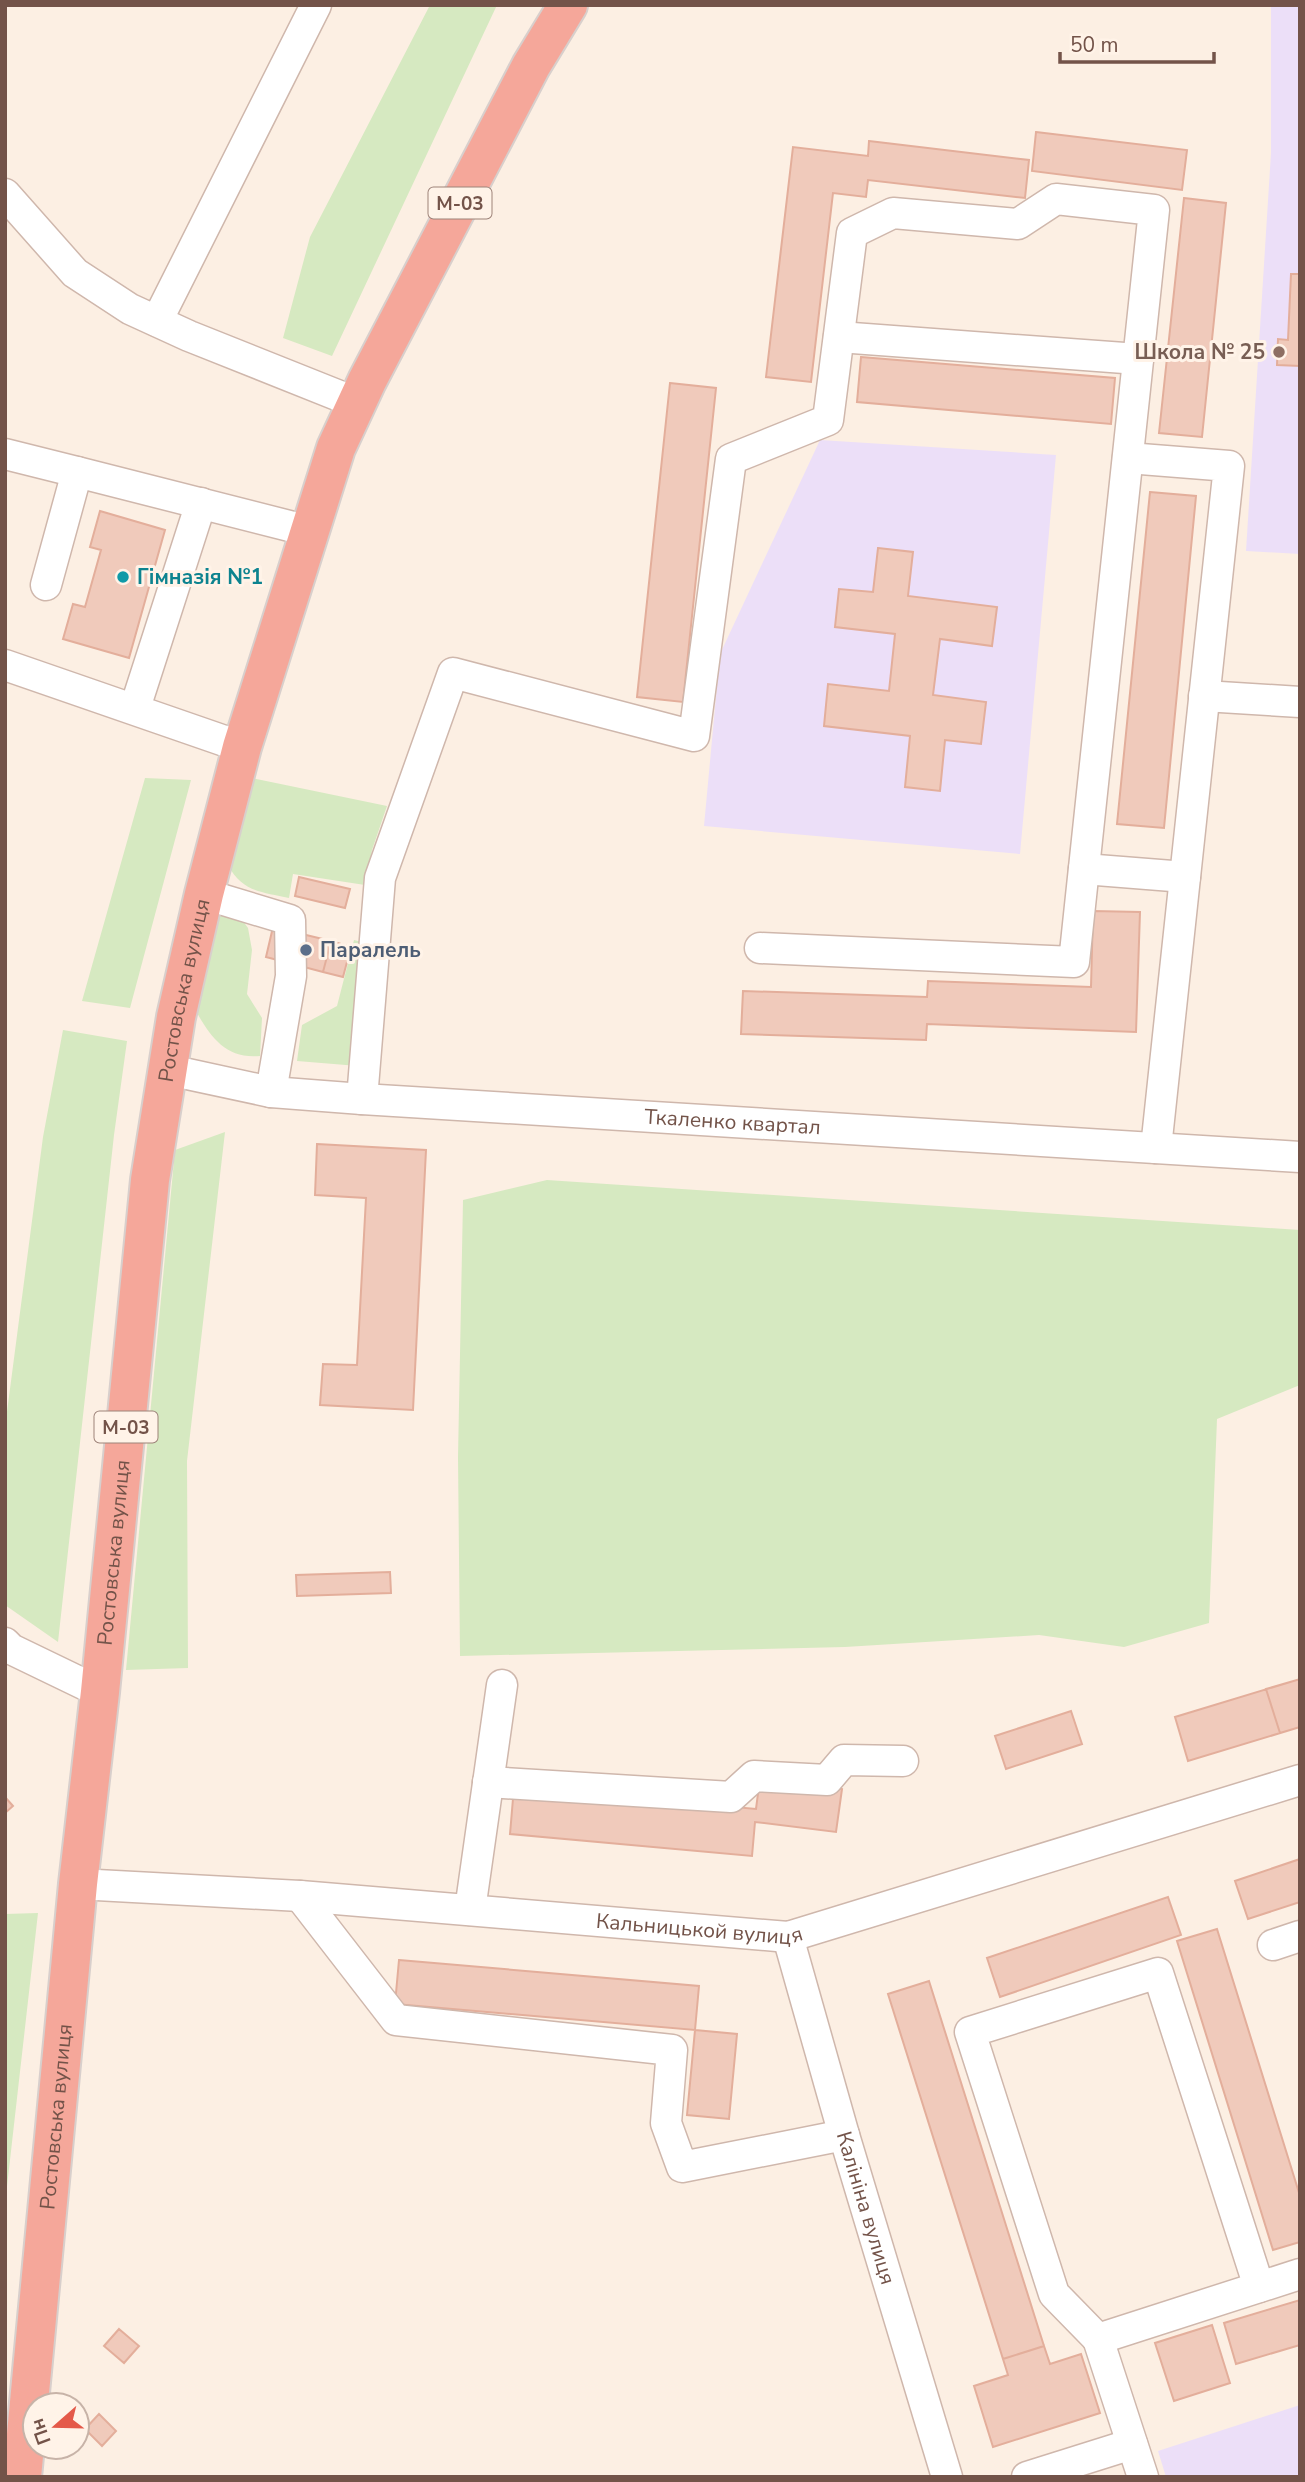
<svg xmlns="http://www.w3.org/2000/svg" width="1305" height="2482" font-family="'Nunito Sans',sans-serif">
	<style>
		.education { fill: #ecdff8 }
		.green { fill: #d6e9c1 }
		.building { fill: #f0cabb; stroke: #e3ae9b; stroke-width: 2 }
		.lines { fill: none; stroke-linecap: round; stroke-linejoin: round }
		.minor-casing { stroke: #cfb7ac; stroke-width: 33 }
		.highway-casing { stroke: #d8cfcc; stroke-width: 42 }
		.minor { stroke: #fff; stroke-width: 30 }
		.highway { stroke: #f5a79a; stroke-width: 38 }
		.education-dot { fill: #8d6e63; stroke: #fff3e8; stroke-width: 2.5 }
		.culture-dot { fill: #0f9aa8; stroke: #fff3e8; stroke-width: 2.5 }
		.service-dot { fill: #5c6f8a; stroke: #fff3e8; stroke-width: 2.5 }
		.labels { text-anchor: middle; stroke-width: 6; stroke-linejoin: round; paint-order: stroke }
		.shield { fill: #fff3e8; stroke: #9d8379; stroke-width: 2 }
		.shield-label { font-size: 19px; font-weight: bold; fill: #735349 }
		.education-label { font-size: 21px; font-weight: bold; fill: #785e54; stroke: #fff3e8; text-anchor: end }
		.culture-label { font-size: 21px; font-weight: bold; fill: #0d838f; stroke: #fff3e8; text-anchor: start }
		.service-label { font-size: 21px; font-weight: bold; fill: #4e5e75; stroke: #fff3e8; text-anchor: start }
		.street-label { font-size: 21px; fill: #735349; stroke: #fff3e8 }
	</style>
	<rect width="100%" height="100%" fill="#fcefe3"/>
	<path class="education" d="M1271,5h29v549l-54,-3 25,-398z
		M820,440l236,15 -36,399 -316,-28 16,-172z
		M1300,2405v72h-134l-8,-26z"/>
	<path class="green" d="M430,5h67l-165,351 -49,-18 27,-101z
		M247,777l140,29 -15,44 -7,35 -72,-11 -4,24c-27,-6 -47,-6 -61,-33z
		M145,778l46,2 -61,228 -48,-7z
		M215,912l25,5 8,11 4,22 -5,44 15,24 -2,38c-33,3 -48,-17 -63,-43z
		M354,940l12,3 -8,123 -61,-5 5,-36 35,-19z
		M63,1030l64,11 -13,94 -56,507 -53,-37v-178l38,-290z
		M225,1132l-38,329 1,207 -62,2 49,-520z
		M547,1180l753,50v155l-83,34 -8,204 -85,24 -85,-12 -194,12 -385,9 -2,-199 5,-257z
		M38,1913l-33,291v-290z"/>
	<path class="building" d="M1036,132l151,18 -5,40 -150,-19z
		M869,141l160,19 -4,38 -157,-18 -2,17 -33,-4 -22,189 -45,-5 27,-230 75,9z
		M1184,198l42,5 -24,234 -43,-4z
		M1291,274h9v92l-23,-1 1,-26 10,1z
		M861,357l254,21 -4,46 -254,-22z
		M670,383l46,5 -33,314 -46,-5z
		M1150,492l46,4 -32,332 -47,-4z
		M100,511l65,19 -36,128 -66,-19 10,-35 12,3 16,-57 -11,-3z
		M878,548l35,4 -5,44 89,11 -5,39 -52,-7 -7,56 53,7 -5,42 -36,-4 -5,51 -35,-4 5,-51 -86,-10 4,-42 61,7 6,-57 -60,-7 4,-38 34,3z
		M299,877l51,12 -5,19 -50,-12z
		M1093,911l47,1 -4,120 -209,-8 -1,16 -185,-6 2,-43 184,6 1,-16 163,6z
		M273,927l58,14 -8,31 -57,-15z
		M331,941l20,6 -8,30 -20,-5z
		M317,1144l109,6 -13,260 -93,-5 3,-41 34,1 9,-167 -51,-3z
		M390,1572l1,21 -94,3 -1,-21z
		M1300,1679v48l-112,34 -13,-44z
		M1300,1679v48l-20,6 -14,-44z
		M1071,1711l11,33 -76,25 -11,-33z
		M760,1778l82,11 -6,43 -81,-10 -3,34 -242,-22 4,-47 242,22z
		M5,1797l8,9 -8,7z
		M1300,1859v43l-52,17 -13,-38z
		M1168,1897l13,38 -181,62 -13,-39z
		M1217,1929l83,267v46l-27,8 -96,-309z
		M399,1960l300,26 -4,44 -300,-26z
		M929,1981l115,365 -41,13 -115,-365z
		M695,2030l42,4 -8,85 -42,-4z
		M1300,2300v45l-64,19 -12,-41z
		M1212,2325l18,58 -56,18 -19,-58z
		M119,2329l20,17 -15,17 -20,-17z
		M1044,2346l6,18 31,-10 19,59 -107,34 -19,-61 34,-11 -5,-16z
		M99,2414l17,17 -14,15 -17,-17z"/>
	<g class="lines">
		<defs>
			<g id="minor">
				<path d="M5,194l70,79 55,36 59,27 168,67"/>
				<path d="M157,321l159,-316"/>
				<path d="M839,337l299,22"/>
				<path d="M5,454l72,18"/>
				<path d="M1128,458l101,8 -73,682"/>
				<path d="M46,585l31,-113 232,59"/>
				<path d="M5,665l237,82"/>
				<path d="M1204,696l96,6"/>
				<path d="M135,708l66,-205"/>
				<path d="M1084,869l101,8"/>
				<path d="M204,894l86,26 1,56 -20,116"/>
				<path id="s1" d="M169,1070l102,22 91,7 938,58"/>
				<path d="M362,1099l18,-221 73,-205 241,63 37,-277 97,-39 24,-187 41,-20 125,11 38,-25 98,11 -80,752 -314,-14"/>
				<path d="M5,1643l6,6 89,43"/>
				<path d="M488,1782l243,15 23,-21 73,4 17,-20 59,1"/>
				<path id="s2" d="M78,1884l222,12 488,41 512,-157"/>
				<path d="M300,1896l96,124 276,30 -6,73 16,44 162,-32"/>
				<path d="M470,1910l32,-225"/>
				<path id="s3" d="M788,1937l56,198 103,342"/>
				<path d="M1273,1945l27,-9"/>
				<path d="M1098,2339l-44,-45 -84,-262 188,-59 101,314"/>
				<path d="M1027,2477l105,-33"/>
				<path d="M1143,2477l-45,-138 202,-65"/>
			</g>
			<g id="highway">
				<path id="s4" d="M22,2477l56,-593 22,-192 50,-512 26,-163 28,-123 38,-147 94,-299 31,-67 164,-315 37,-61"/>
			</g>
		</defs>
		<use href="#minor" class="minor-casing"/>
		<use href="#highway" class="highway-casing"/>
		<use href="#minor" class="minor"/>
		<use href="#highway" class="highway"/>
	</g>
	<circle class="education-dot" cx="1279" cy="352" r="7"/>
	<circle class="culture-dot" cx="123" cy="577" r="7"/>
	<circle class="service-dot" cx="306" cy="950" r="7"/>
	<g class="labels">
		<g class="shield">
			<rect x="428.5" y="187.5" width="63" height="31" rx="5"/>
			<rect x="94.5" y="1411.5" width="63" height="31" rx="5"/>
		</g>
		<g class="shield-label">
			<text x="460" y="210">М-03</text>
			<text x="126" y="1434">М-03</text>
		</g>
		<g class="education-label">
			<text x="1265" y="359">Школа № 25</text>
		</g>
		<g class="culture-label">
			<text x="137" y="584">Гімназія №1</text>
		</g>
		<g class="service-label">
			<text x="320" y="957">Паралель</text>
		</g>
		<g class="street-label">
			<text dy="7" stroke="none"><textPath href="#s4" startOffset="1496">Ростовська вулиця</textPath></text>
			<text dy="7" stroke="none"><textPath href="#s1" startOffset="567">Ткаленко квартал</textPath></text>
			<text dy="7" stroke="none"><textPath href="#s4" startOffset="929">Ростовська вулиця</textPath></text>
			<text dy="7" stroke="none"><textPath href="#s2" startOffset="623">Кальницькой вулиця</textPath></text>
			<text dy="7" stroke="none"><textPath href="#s4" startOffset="362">Ростовська вулиця</textPath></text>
			<text dy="7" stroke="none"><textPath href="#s3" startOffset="282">Калініна вулиця</textPath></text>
		</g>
	</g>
	<rect width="1305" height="2482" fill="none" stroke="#735349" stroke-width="14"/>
	<g transform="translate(56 2426) rotate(250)"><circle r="33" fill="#fff3e8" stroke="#c7b3a8" stroke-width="2"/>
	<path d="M0-5L12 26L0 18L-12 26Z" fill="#e45949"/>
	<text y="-10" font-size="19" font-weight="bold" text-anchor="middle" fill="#735349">Пн</text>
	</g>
	<path d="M1060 52v10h154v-10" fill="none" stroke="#735349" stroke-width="3.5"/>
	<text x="1070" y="52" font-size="21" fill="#735349" stroke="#fff3e8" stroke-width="5" paint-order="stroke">50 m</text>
</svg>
